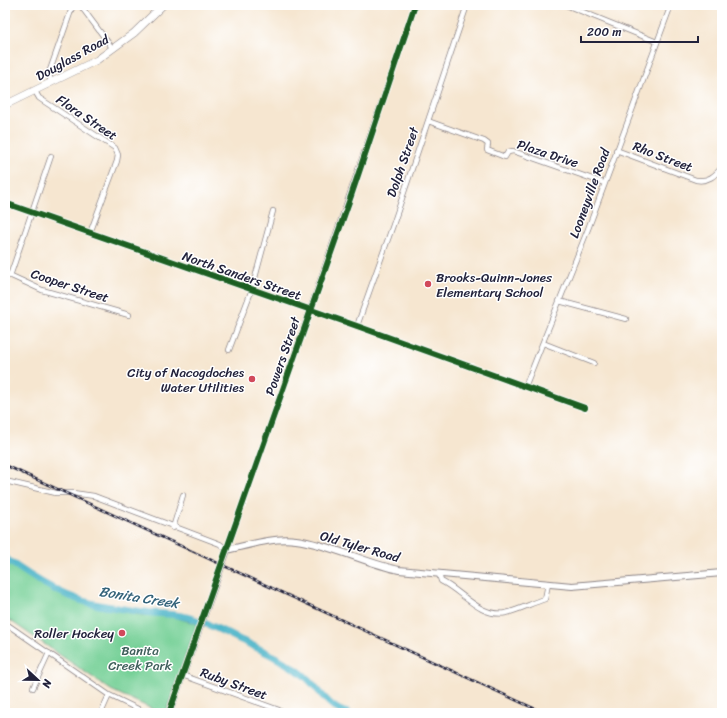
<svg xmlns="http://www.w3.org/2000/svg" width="727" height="718" font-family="Sriracha,sans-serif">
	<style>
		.green { fill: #76d097; stroke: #4c7969 }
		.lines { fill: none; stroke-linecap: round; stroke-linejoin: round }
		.river { stroke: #49b3c7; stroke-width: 7 }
		.minor-casing { stroke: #8c8486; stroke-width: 6 }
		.tertiary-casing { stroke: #8c8486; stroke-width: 8 }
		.primary-casing { stroke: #8c8486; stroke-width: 8 }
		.minor { stroke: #fff; stroke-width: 4.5 }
		.tertiary { stroke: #fff; stroke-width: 6 }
		.primary { stroke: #fff; stroke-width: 7 }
		.rail-casing { stroke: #22223b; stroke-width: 2.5 }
		.rail { stroke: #fff; stroke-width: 1; stroke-dasharray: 3; stroke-linecap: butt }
		.cycleway-casing { stroke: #fff; stroke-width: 8 }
		.cycleway { stroke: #1b5e20; stroke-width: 6 }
		.poi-dot { fill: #d1495b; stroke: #fff; stroke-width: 1.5 }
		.labels { text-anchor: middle; stroke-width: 3; stroke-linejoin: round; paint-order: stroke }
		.street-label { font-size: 13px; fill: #22223b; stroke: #fff }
		.poi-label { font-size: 13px; fill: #22223b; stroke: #fff; text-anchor: end }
		.park-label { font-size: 13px; fill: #3f5f5b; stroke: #fff }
		.water-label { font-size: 14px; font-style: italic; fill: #34637a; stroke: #fff }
	</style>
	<rect width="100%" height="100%" fill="#fff"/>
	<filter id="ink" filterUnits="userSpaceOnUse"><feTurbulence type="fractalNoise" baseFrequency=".025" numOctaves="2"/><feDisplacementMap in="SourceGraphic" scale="8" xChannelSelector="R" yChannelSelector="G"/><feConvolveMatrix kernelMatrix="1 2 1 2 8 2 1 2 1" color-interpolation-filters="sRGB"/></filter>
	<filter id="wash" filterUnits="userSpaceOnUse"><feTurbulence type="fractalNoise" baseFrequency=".012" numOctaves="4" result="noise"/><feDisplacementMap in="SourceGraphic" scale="16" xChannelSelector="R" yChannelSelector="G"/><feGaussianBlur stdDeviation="0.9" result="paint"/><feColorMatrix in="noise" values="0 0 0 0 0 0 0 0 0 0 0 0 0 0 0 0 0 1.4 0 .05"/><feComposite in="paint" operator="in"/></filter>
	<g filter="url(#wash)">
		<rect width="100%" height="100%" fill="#f6e6d0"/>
		<path class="green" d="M5,560l46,30 29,10 19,7 42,8 30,1 26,8 -31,89h-5l-50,-23 -106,-73z"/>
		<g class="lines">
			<path class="river" d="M5,558c27,20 60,41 94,47 18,3 36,6 54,8 12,1 22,1 33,4 21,5 40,16 59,25 17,8 41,20 56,31 17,12 26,36 47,40"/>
		</g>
	</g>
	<g filter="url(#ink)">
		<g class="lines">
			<defs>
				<path id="minor" d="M80,5l33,44
					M566,5l91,37
					M51,83l-2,-10 24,-68
					M35,91l4,7 76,50 3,7 -1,6 -27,72
					M428,121l56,20 4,3 -1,6 18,7 3,-5 5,-1 91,32
					M616,150l80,30c12,2 19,-4 26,-13
					M5,203l352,123 228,82
					M5,273l37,17 87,25
					M10,276l41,-120
					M559,301l67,18
					M357,326l36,-101 74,-220
					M543,343l51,20
					M229,350l23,-61 21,-78
					M525,387l63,-158 83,-224
					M5,481l51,12h17l21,3 126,48 7,6 188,-545
					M173,528l10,-33
					M439,574l2,7c21,10 39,37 65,32 13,-3 26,-10 39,-14l3,-15
					M5,623l104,72 37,18
					M182,675l97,35 -1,3
					M33,688l16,-35
					M101,713l8,-18"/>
				<path id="tertiary" d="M169,713l58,-163c22,-5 46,-13 69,-10 36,5 69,23 103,30l173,16 150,-13"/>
				<path id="primary" d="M5,105l92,-45 37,-27 29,-28"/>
			</defs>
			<use href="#minor" class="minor-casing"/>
			<use href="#tertiary" class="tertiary-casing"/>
			<use href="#primary" class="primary-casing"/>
			<use href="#minor" class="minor"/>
			<use href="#tertiary" class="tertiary"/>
			<use href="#primary" class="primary"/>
			<defs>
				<path id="rail" d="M5,465l539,248"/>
			</defs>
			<use href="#rail" class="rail-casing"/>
			<use href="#rail" class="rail"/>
			<defs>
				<path id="cycleway" d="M5,203l352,123 228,82
					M169,713l182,-517 64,-191"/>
			</defs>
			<use href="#cycleway" class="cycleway-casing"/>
			<use href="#cycleway" class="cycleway"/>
		</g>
	</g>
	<g class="poi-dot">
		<circle cx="428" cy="284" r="4"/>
		<circle cx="252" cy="379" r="4"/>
		<circle cx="122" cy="633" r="4"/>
	</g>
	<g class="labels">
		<g class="street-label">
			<text transform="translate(72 57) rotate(-29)" y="5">Douglass Road</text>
			<text transform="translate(87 117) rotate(34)" y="5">Flora Street</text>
			<text transform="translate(548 153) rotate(18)" y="5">Plaza Drive</text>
			<text transform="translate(663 156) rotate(21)" y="5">Rho Street</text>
			<text transform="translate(402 162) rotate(-71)" y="5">Dolph Street</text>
			<text transform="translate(589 193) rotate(-70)" y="5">Looneyville Road</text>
			<text transform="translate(242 275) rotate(19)" y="5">North Sanders Street</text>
			<text transform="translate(70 285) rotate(18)" y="5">Cooper Street</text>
			<text transform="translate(282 356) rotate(-71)" y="5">Powers Street</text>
			<text transform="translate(360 546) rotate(16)" y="5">Old Tyler Road</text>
			<text transform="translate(234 683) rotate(20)" y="5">Ruby Street</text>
		</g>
		<g class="poi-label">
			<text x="436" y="282" text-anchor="start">Brooks-Quinn-Jones<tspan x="436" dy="15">Elementary School</tspan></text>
			<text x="244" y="377">City of Nacogdoches<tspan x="244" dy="15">Water Utilities</tspan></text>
			<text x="114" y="638">Roller Hockey</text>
		</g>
		<g class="park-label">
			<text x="140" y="655">Banita<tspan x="140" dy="15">Creek Park</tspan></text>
		</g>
		<g class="water-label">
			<text transform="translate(139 597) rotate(9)" y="5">Bonita Creek</text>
		</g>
	</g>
	<rect width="727" height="718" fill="none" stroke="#fff" stroke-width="20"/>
	<g transform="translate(38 680) rotate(112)" stroke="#ffffff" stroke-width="3" paint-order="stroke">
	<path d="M0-3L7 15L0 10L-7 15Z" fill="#22223b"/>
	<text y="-6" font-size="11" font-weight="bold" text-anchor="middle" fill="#22223b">N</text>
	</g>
	<path d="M581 36v6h117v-6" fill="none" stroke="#22223b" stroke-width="2"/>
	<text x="587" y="36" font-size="12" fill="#22223b" stroke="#ffffff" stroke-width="3" paint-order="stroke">200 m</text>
</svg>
